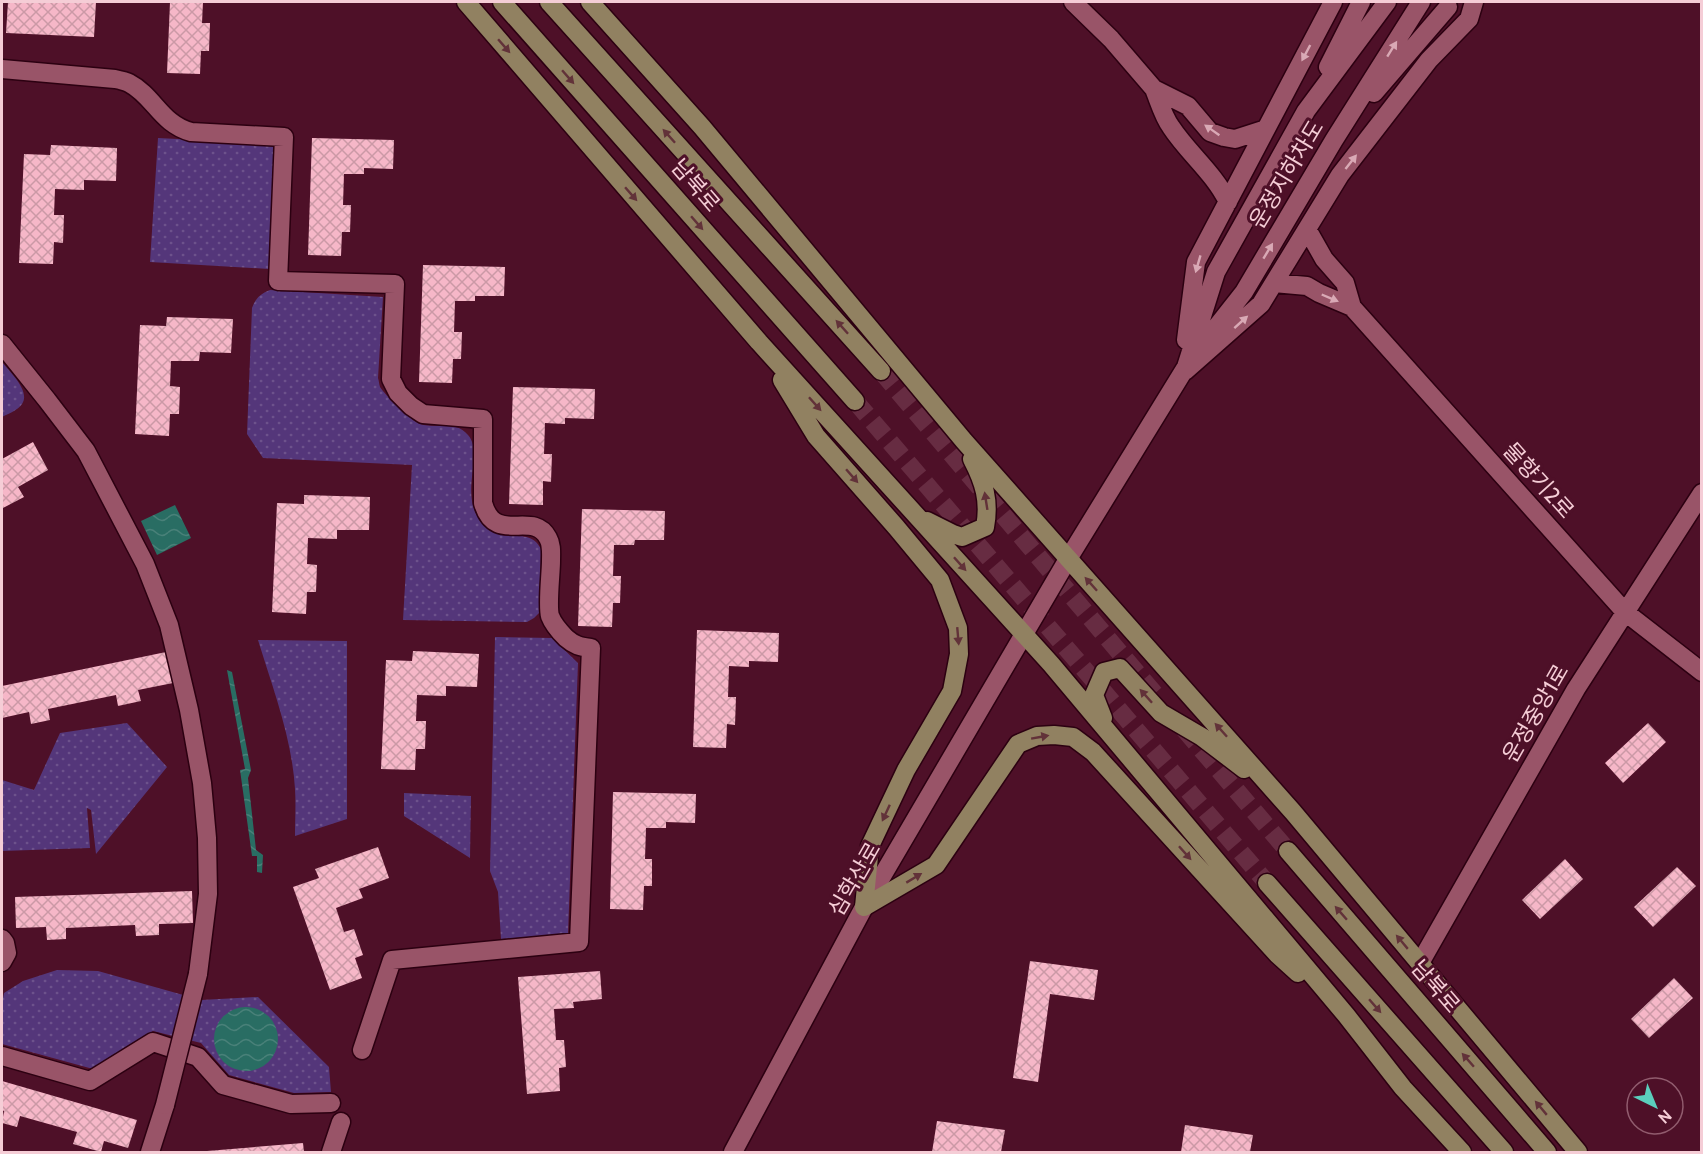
<svg xmlns="http://www.w3.org/2000/svg" width="1703" height="1154" font-family="Cabin,'Noto Sans KR',sans-serif">
	<style>
		.park { fill: url(#park-dots) }
		.water { fill: url(#water-waves) }
		.building { fill: url(#building-cross-hatch) }
		.lines { fill: none; stroke-linecap: round; stroke-linejoin: round }
		.major-tunnel { stroke: #672c42; stroke-width: 18; stroke-dasharray: 18 9; stroke-linecap: butt }
		.minor-casing { stroke: #2c0011; stroke-width: 21 }
		.major-casing { stroke: #2c0011; stroke-width: 21 }
		.minor { stroke: #995468; stroke-width: 18 }
		.major { stroke: #918161; stroke-width: 18 }
		.minor-bridge-casing { stroke: #2c0011; stroke-width: 21; stroke-linecap: butt }
		.minor-bridge { stroke: #995468; stroke-width: 18 }
		.oneway { fill: #623239 }
		.oneway2 { fill: #d9a9b5 }
		.labels { text-anchor: middle; stroke-width: 6; stroke-linejoin: round; paint-order: stroke }
		.street-label { font-size: 22px; fill: #f5cdd6; stroke: #4e1028 }
	</style>
	<defs>
		<pattern id="park-dots" width="8" height="8" patternUnits="userSpaceOnUse" patternTransform="scale(1.5)"><rect width="8" height="8" fill="#54367a"/><path d="M2 2h.1M6 6h.1" fill="none" stroke="#6d528c" stroke-width="1.8" stroke-linecap="round"/></pattern>
		<pattern id="water-waves" width="16" height="10" patternUnits="userSpaceOnUse" patternTransform="scale(1.5)"><rect width="16" height="10" fill="#296d63"/><path d="M0 5q4-4 8 0t8 0" fill="none" stroke="#498179"/></pattern>
		<pattern id="building-cross-hatch" width="8" height="8" patternUnits="userSpaceOnUse" patternTransform="scale(1.5)"><rect width="8" height="8" fill="#f6b7c8"/><path d="M0 0l8 8M0 8l8-8" fill="none" stroke="#cb99a6"/></pattern>
	</defs>
	<rect width="100%" height="100%" fill="#4e1028"/>
	<path class="park" d="M158,138l119,6 -8,125 -119,-7z
		M270,290l113,7 -5,81c1,3 1,6 2,9 4,7 32,35 40,37 16,5 36,-4 48,11 18,21 -13,61 17,91 19,20 44,-1 56,23l-2,64 -5,5 -7,4 -124,-2 9,-155 -149,-7 -16,-24 5,-126c4,-10 8,-14 18,-18z
		M2,362c7,9 29,29 20,42 -4,6 -14,10 -20,13z
		M495,637l57,1 26,25 -10,271 -67,5 -3,-47 -8,-21z
		M258,640l89,1v178l-52,17c0,-15 1,-31 0,-47 -3,-51 -22,-100 -37,-149z
		M127,723l40,44 -71,87 -5,-44 -4,-2 3,40 -88,3v-71l32,10 26,-57z
		M404,793l67,3 -1,62 -66,-42z
		M57,970l41,1 103,29 57,-3 71,70 2,25 -37,1 -65,-18 -28,-32 -48,-12 -60,38 -91,-25v-41l2,-10 19,-12z"/>
	<path class="water" d="M175,505l16,33 -34,17 -16,-34z
		M227,670l5,2 19,98 -3,8 8,72 7,5 -1,18 -5,-1v-16h-5l-12,-86 5,-1z
		M214 1039a32 32 0 1 1 64 0a32 32 0 1 1-64 0Z"/>
	<path class="building" d="M8,2h88l-2,35 -88,-4z
		M170,2h33l-1,21h8l-1,28h-8l-1,23 -33,-1z
		M312,138l82,2 -1,29 -29,-1v6h-20l-1,31h8l-1,27h-8l-1,24 -33,-1z
		M51,145l66,3 -1,33 -32,-1v10l-29,-1 -1,26h10l-1,28 -9,-1 -1,22 -34,-1 5,-109 26,1z
		M423,265l82,2 -1,29h-29v5h-20l-1,31h8l-1,27h-8l-1,24 -33,-1z
		M167,317l66,2 -2,34 -31,-1 -1,9h-28l-1,25 10,1 -1,27h-9l-1,22 -34,-2 5,-109 26,1z
		M513,387l82,2 -1,30 -29,-1v6l-20,-1 -1,31h8l-1,28 -8,-1v24l-34,-1z
		M33,442l15,28 -30,17 6,10 -21,11 -1,-4v-45z
		M304,495l66,2 -1,33h-32v9l-29,-1 -1,26 10,1 -1,27h-9l-1,22 -34,-2 5,-109 27,1z
		M582,509l83,2 -1,29h-29l-1,5h-20l-1,31h8l-1,27h-7l-1,24 -34,-1z
		M697,630l82,3 -1,29 -29,-1v6l-20,-1 -1,31h8l-1,28 -8,-1 -1,24 -33,-1z
		M413,651l66,3 -2,33 -31,-1v10l-29,-1 -1,26h10l-1,28h-9l-1,21 -34,-1 5,-109 26,1z
		M166,652l7,31 -35,7 3,11 -23,5 -2,-11 -68,14 2,11 -19,4 -2,-12 -27,6v-32z
		M1648,723l18,19 -43,41 -18,-20z
		M613,792l83,2 -1,29 -29,-1v6h-20l-1,31h7v27h-8l-1,24 -33,-1z
		M378,847l11,31 -30,11 4,9 -27,10 8,24 10,-3 9,26 -8,3 7,20 -32,12 -37,-103 26,-9 -4,-9z
		M1565,859l18,20 -43,40 -18,-19z
		M1677,867l19,19 -43,41 -19,-20z
		M192,891l1,32 -34,1v11l-23,1 -1,-11 -69,3v11l-19,1 -1,-13 -30,1 -1,-31z
		M1030,961l68,9 -4,30 -44,-6 -12,88 -25,-4z
		M600,971l2,28 -29,3 1,6 -20,1 2,31h8l2,27 -7,1 1,23 -33,3 -9,-117z
		M1674,978l19,20 -44,40 -18,-19z
		M2,1081l135,39 -9,28 -24,-7 -3,11 -28,-8 4,-12 -57,-16 -3,11 -15,-4 2,-12 -2,-1z
		M937,1121l68,9 -4,22h-69z
		M1185,1125l68,10 -3,17h-69z
		M303,1143l1,9h-97v-1z"/>
	<g class="lines">
		<path class="major-tunnel" d="M881,371l278,328
			M855,401l412,482
			M1184,729l104,122"/>
		<defs>
			<path id="minor" d="M1073,2l38,37 43,50
				M1328,67l33,-65
				M2,69l113,10c5,1 10,2 14,4 25,13 32,41 62,49l93,5 -6,144 117,3 -4,95 7,14 13,13 12,8 60,5v84c12,43 50,6 65,35 4,7 3,15 3,23 0,12 -4,44 -1,55 3,8 10,16 16,22 8,7 14,9 25,10l-12,294 -187,18 -30,90
				M1374,93l74,-86
				M1228,202c-14,-29 -40,-49 -57,-75 -8,-11 -12,-26 -17,-38l34,17 22,26 14,5 11,2 31,-10
				M1274,283l33,3 12,7 33,14 -7,-24 -21,-24 -17,-30
				M1352,307l273,305 77,60
				M1186,340l10,-78 137,-260
				M2,344l45,56 39,51 59,113 24,61 20,85 13,73 5,55 1,56 -10,80
				M1203,344l41,-52 90,-152 87,-138
				M1185,371l76,-67 79,-129 89,-115 40,-41 5,-17
				M2,939l3,4 2,10 -5,9
				M1420,963l156,-274 126,-196
				M2,1056l88,25 63,-39 45,15 25,28 68,19 40,-1
				M150,1152l15,-47
				M331,1152l10,-30
				M733,1152l131,-245 204,-348 118,-192 30,-95 90,-161 81,-109"/>
			<path id="major" d="M466,2l293,340 292,322 295,351 57,73 59,64
				M502,2l353,399
				M549,2l332,369
				M590,2l112,125 262,314 329,371 285,340
				M782,380l34,56 80,91 44,53 18,48 1,26 -7,37 -46,79 -36,76 -6,61
				M927,521l26,13 9,3 23,-10c5,-26 -1,-45 -13,-68
				M1103,718l-9,-23 10,-23 16,-4 41,45 41,24 42,32
				M1288,851l259,301
				M1267,883l237,269
				M864,907l72,-42 82,-121 19,-8 17,-1 19,2 20,15 184,202 21,19"/>
		</defs>
		<use href="#minor" class="minor-casing"/>
		<use href="#major" class="major-casing"/>
		<use href="#minor" class="minor"/>
		<use href="#major" class="major"/>
		<defs>
			<path id="minor-bridge" d="M165,1105l33,-131"/>
		</defs>
		<use href="#minor-bridge" class="minor-bridge-casing"/>
		<use href="#minor-bridge" class="minor-bridge"/>
	</g>
	<defs><path id="oneway-solid" d="M-6-.8H1V-3.2L6.5 0L1 3.2V.8H-6Z" transform="scale(1.5)"/></defs>
	<g class="oneway">
		<use href="#oneway-solid" transform="translate(504 46) rotate(49)"/>
		<use href="#oneway-solid" transform="translate(568 77) rotate(49)"/>
		<use href="#oneway-solid" transform="translate(669 136) rotate(-132)"/>
		<use href="#oneway-solid" transform="translate(631 194) rotate(49)"/>
		<use href="#oneway-solid" transform="translate(697 223) rotate(49)"/>
		<use href="#oneway-solid" transform="translate(842 327) rotate(-132)"/>
		<use href="#oneway-solid" transform="translate(815 404) rotate(48)"/>
		<use href="#oneway-solid" transform="translate(852 476) rotate(49)"/>
		<use href="#oneway-solid" transform="translate(986 501) rotate(-99)"/>
		<use href="#oneway-solid" transform="translate(960 564) rotate(48)"/>
		<use href="#oneway-solid" transform="translate(1091 584) rotate(-132)"/>
		<use href="#oneway-solid" transform="translate(958 636) rotate(85)"/>
		<use href="#oneway-solid" transform="translate(1146 696) rotate(-132)"/>
		<use href="#oneway-solid" transform="translate(1221 730) rotate(-132)"/>
		<use href="#oneway-solid" transform="translate(1040 737) rotate(-10)"/>
		<use href="#oneway-solid" transform="translate(886 813) rotate(115)"/>
		<use href="#oneway-solid" transform="translate(1185 853) rotate(48)"/>
		<use href="#oneway-solid" transform="translate(914 878) rotate(-31)"/>
		<use href="#oneway-solid" transform="translate(1341 913) rotate(-131)"/>
		<use href="#oneway-solid" transform="translate(1402 942) rotate(-130)"/>
		<use href="#oneway-solid" transform="translate(1375 1006) rotate(49)"/>
		<use href="#oneway-solid" transform="translate(1468 1060) rotate(-131)"/>
		<use href="#oneway-solid" transform="translate(1541 1108) rotate(-130)"/>
	</g>
	<g class="oneway2">
		<use href="#oneway-solid" transform="translate(1392 49) rotate(-58)"/>
		<use href="#oneway-solid" transform="translate(1306 53) rotate(118)"/>
		<use href="#oneway-solid" transform="translate(1212 130) rotate(-145)"/>
		<use href="#oneway-solid" transform="translate(1351 162) rotate(-52)"/>
		<use href="#oneway-solid" transform="translate(1268 251) rotate(-59)"/>
		<use href="#oneway-solid" transform="translate(1198 264) rotate(106)"/>
		<use href="#oneway-solid" transform="translate(1330 298) rotate(23)"/>
		<use href="#oneway-solid" transform="translate(1241 322) rotate(-42)"/>
	</g>
	<g class="labels">
		<g class="street-label">
			<text transform="translate(1286 174) rotate(-59)" y="8">운정지하차도</text>
			<text transform="translate(696 185) rotate(49)" y="8">남북로</text>
			<text transform="translate(1539 480) rotate(48)" y="8">물향기2로</text>
			<text transform="translate(1535 713) rotate(-60)" y="8">운정중앙1로</text>
			<text transform="translate(854 879) rotate(-60)" y="8">심학산로</text>
			<text transform="translate(1436 986) rotate(49)" y="8">남북로</text>
		</g>
	</g>
	<rect width="1703" height="1154" fill="none" stroke="#f5cdd6" stroke-width="6"/>
	<g transform="translate(1655 1106) rotate(137)"><circle r="28" fill="#4e1028" stroke="#915c6e" stroke-width="1.5"/>
	<path d="M0-4.5L10 22L0 15L-10 22Z" fill="#5bcebc"/>
	<text y="-9" font-size="16" font-weight="bold" text-anchor="middle" fill="#f5cdd6">N</text>
	</g>
</svg>
